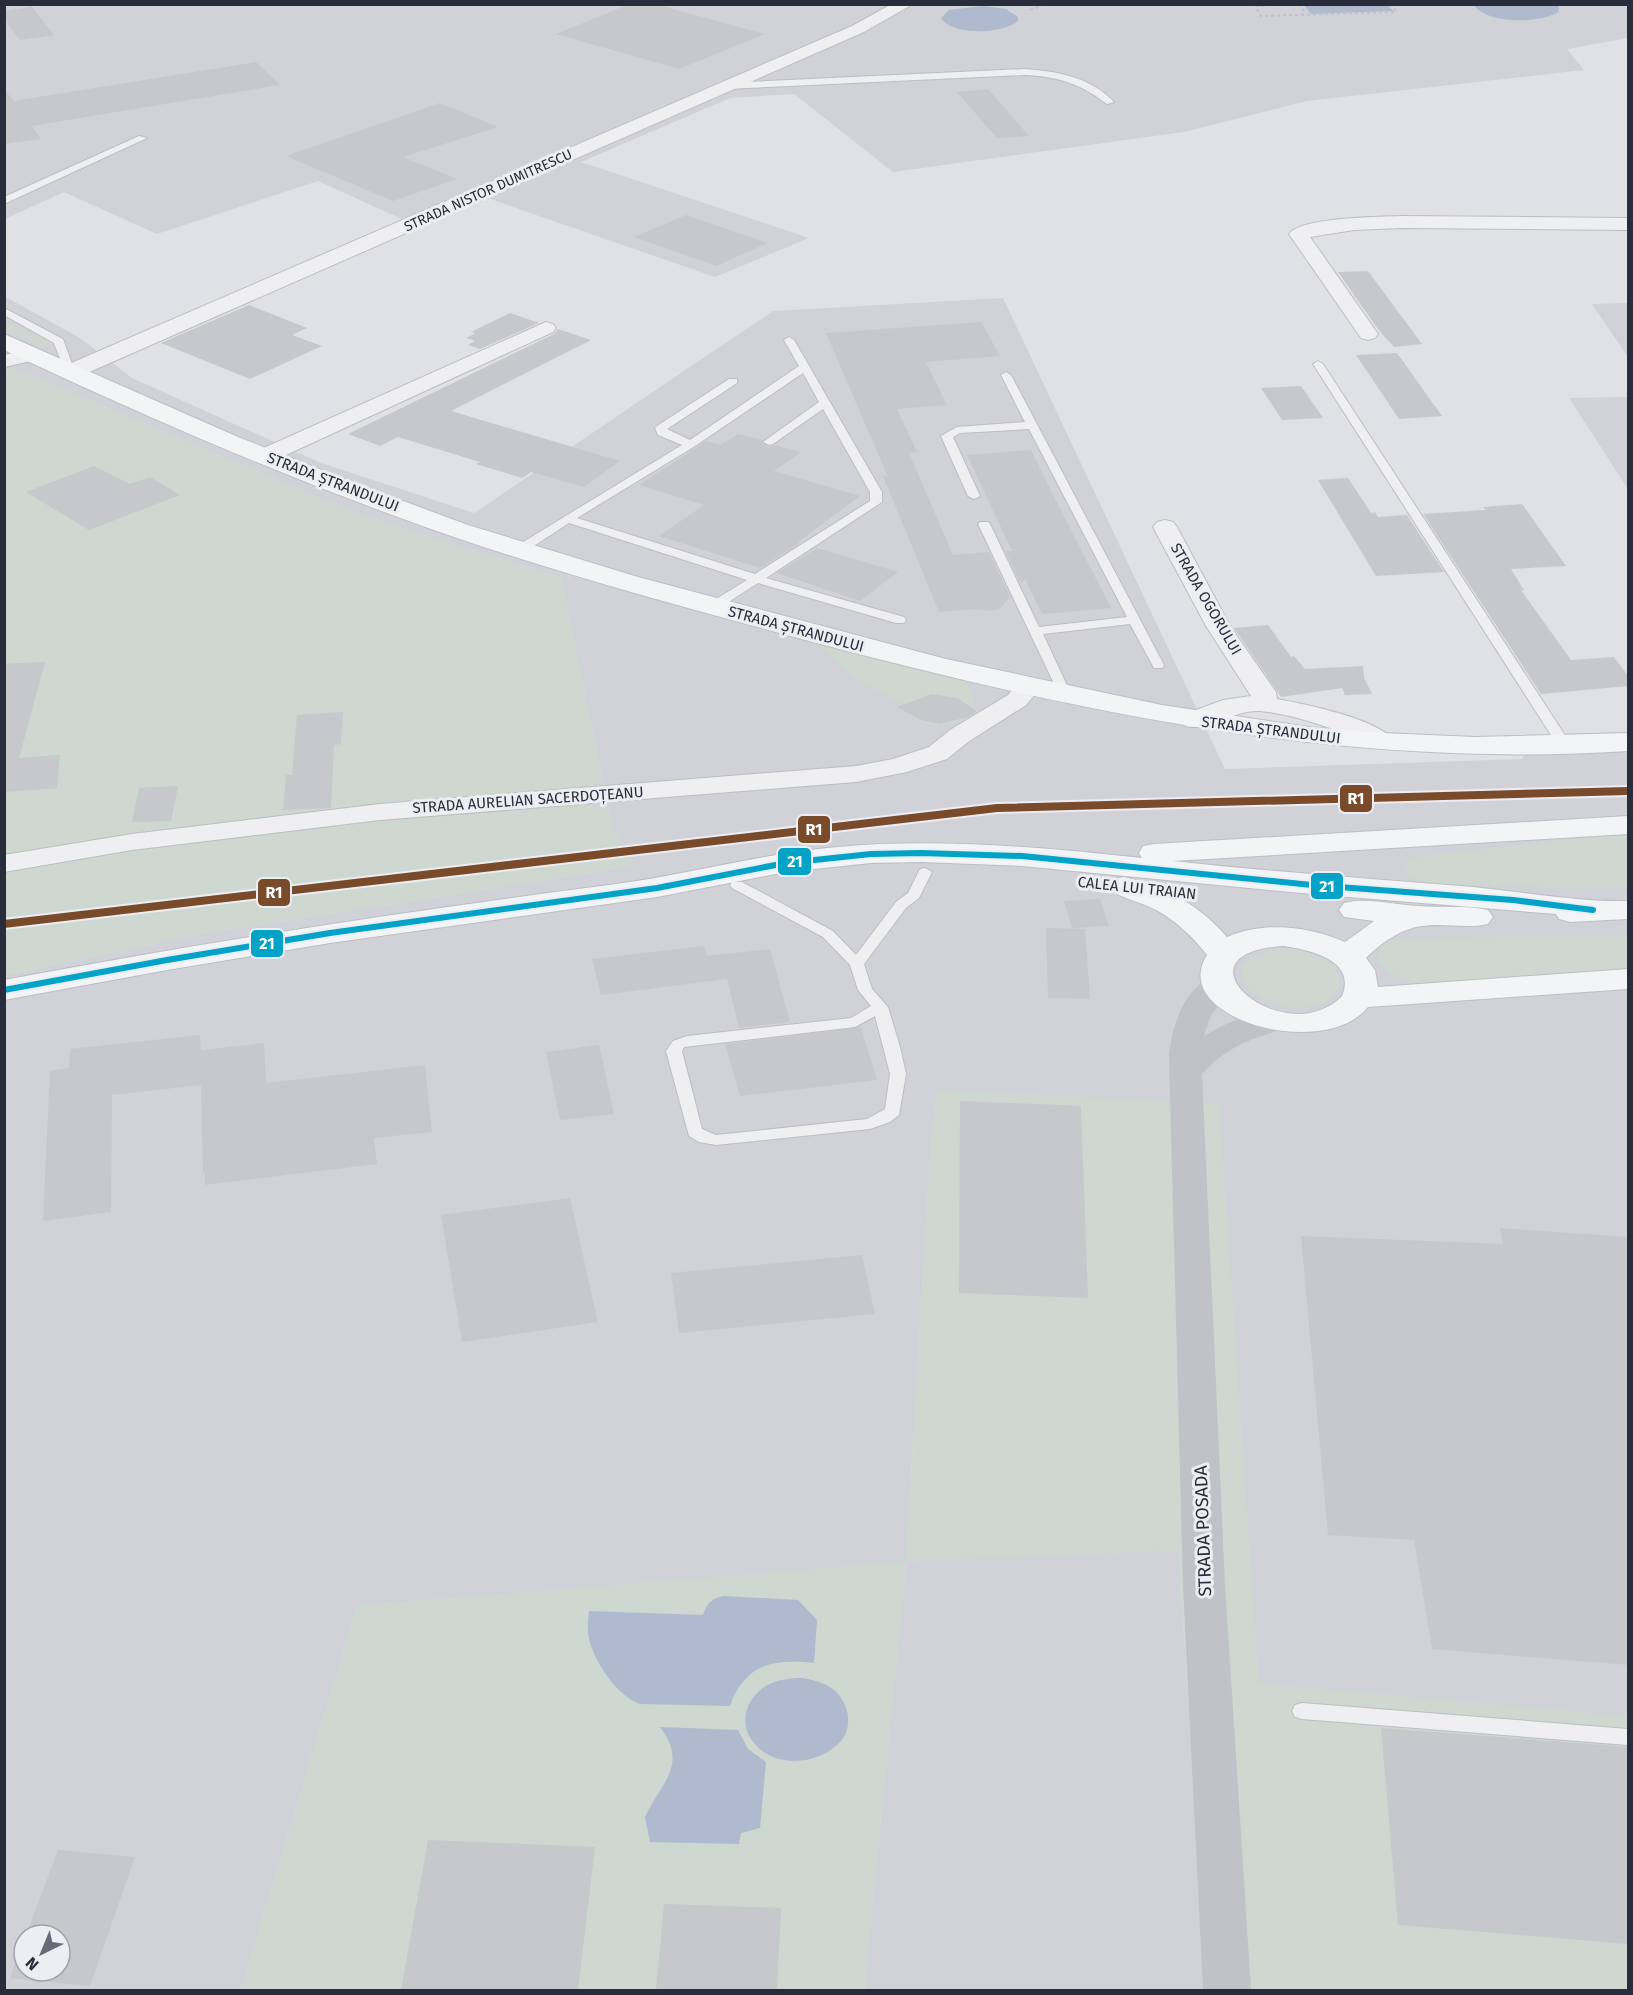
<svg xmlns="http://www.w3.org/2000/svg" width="1633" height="1995" font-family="'Fira Sans',sans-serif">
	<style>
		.built { fill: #d0d2d8; fill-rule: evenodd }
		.green { fill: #ced7d0 }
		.water { fill: #afbace }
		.building { fill: #c6c8cc }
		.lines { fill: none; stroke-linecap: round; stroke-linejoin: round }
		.lane-casing { stroke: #bcbec1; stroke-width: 2 }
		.street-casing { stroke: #bcbec1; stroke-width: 2 }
		.primary-casing { stroke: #bcbec2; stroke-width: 2 }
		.path { stroke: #c1c2c7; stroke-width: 2; stroke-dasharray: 3 3; stroke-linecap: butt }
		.lane { fill: #efeff1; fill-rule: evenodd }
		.street { fill: #efeff1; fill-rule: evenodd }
		.secondary { fill: #c0c2c7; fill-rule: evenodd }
		.primary { fill: #f3f4f5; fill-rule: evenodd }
		.bus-1-casing { stroke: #eceef4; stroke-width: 10 }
		.bus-1 { stroke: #02a3c7; stroke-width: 6 }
		.rail-1-casing { stroke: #eceef4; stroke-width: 12 }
		.rail-1 { stroke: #7a4b2a; stroke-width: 8 }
		.labels { text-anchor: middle; stroke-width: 6; stroke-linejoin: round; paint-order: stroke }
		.far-street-label { font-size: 14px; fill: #282c3b; stroke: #eceef4 }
		.street-label { font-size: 15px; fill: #282c3b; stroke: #eceef4 }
		.near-street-label { font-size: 18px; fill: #282c3b; stroke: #eceef4 }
		.line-badge { stroke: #eceef4; stroke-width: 2 }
		.badge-label { font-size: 16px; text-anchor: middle; font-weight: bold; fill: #fff }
	</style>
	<rect width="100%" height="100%" fill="#dfe1e4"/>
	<path class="built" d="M1628,4v34l-61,11 17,21 -278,31 -122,31 -291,40 -99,-78 -64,4 -149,64 228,76 -94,39 -242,-84 -67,28 -88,-40 -161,53 -93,-42 -59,27 -1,-214z
		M4,296l76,42 52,40 189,85 153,50 299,-202 230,-13 222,471 297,-10 13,-24 93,-3v1258l-370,-307 -321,-593 -6,51 -25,420 272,-11 31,440h-345l42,-428 -549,44 -116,384h-236v-1015l196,-41 433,-68 -22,-41 -51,-247 -198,-62 -343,-145 -15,-3zM24,1935h36v36h-36z
		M1628,303v54l-36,-53z
		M1628,397v92l-59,-91z"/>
	<path class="green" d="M4,321l43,21 1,4 -5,1 -38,-16z
		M4,368l16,3 343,145 198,62 51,247 22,41 -433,68 -196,41z
		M816,642l150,40 9,15 -4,15c-19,18 -59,19 -69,-9 -39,-20 -56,-28 -86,-61z
		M1628,834v53l-31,2 -174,-6 -15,-7 -5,-13 9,-5 19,-3 138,-16z
		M1549,935h79v33l-200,15c-22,-1 -35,-6 -51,-22l1,-10 10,-9 14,-3z
		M1286,949c10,1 21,2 31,6 28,13 32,41 -1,50 -58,16 -118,-49 -30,-56z
		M937,1090l282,13 40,580 369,33v274h-419l-31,-440 -272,12 -42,428h-623l116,-384 549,-45 25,-420z"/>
	<path class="water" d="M1556,4l3,4 -1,4c-18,12 -73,12 -84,-7z
		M1304,5h84l5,6 -82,3z
		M983,6l23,3 12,8v4c-14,13 -67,15 -77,-3l8,-8z
		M723,1596l75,4 19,20 -3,43c-40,-4 -69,0 -84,43l-90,-2c-23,-8 -45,-41 -51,-65 -2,-9 -1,-19 0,-28l114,4c4,-12 8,-16 20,-19z
		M803,1678c10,2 22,5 30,11 16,13 21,38 7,53 -21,23 -65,27 -86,1 -18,-21 -6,-50 18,-60 10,-4 20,-5 31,-5z
		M660,1727l78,3 10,19 18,13 -6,66 -19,5 -2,11 -89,-2 -5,-25c16,-35 44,-51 15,-90z"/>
	<path class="building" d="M630,4h24l111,30 -86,35 -123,-35z
		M32,7l22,28 -34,5 -16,-21v-8z
		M256,62l24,23 -248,41 9,13 -37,5v-55l10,12z
		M988,89l41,47 -32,2 -40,-46z
		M440,103l58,24 -95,30 54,22 -64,22 -107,-45z
		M686,215l82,28 -52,23 -82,-29z
		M1368,271l54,73 -28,3 -16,-18 -40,-57z
		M249,305l58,23 -15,7 30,11 -72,33 -89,-36z
		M510,313l29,10 -59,26 -12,-4 7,-4 -9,-3 10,-5 -5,-1z
		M981,322l19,34 -74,6 21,43 -50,4 20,43 -8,1 44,102 36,-3 21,45 -10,11 -8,3 -17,-2 -36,3 -56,-136 5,1 -62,-144z
		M558,329l33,11 -140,71 169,50 -36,26 -53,-15 -9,6 -46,-14 4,-2 -82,-25 -18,9 -32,-12 206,-100z
		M1397,353l45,63 -43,3 -43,-64z
		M1301,386l22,32 -41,2 -21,-32z
		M738,434l24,6v4l6,3 8,-2 25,7 -27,19 86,25 -62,46 2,1 -40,25 -101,-32 45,-31 -65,-20 67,-44 15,4z
		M1031,450l17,35 63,123 -69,6 -17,-35 -4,5 -16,-33h7l-45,-96z
		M94,466l36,18 20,-7 30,18 -91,35 -63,-38z
		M1348,478l23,35 4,-1 3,5 29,-2 37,57 -68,4 -58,-96z
		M1522,504l44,62 -55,3 13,21h-3l50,70 43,-3 15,20v9l-88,8 -118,-180 63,-4 -3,-3z
		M817,548l81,24 -38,29 -83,-28z
		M1268,625l23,32 3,-1 11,13 58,-3 1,12 8,16 -27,1 -3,-7 -61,9 -47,-69z
		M45,662l-26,96 41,-3 -3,33 -53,4v-128z
		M931,694l26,4 20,13 -9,6 -28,7 -19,-4 -24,-13z
		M343,712l-2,32 -7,1 -3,63 -48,2 3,-35h6l5,-60z
		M178,786l-7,35 -39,1 7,-34z
		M1100,899l9,27 -37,2 -8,-27z
		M1046,928l39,1 5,70 -42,-1z
		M704,946l3,10 63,-7 20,73 -51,6 -12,-49 -126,16 -9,-36z
		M861,1027l16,53 -137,16 -15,-52z
		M200,1035l1,15 63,-7 2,40 159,-18 7,67 -58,6 3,26 -172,21v-12h-2l-2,-88 -89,10 -1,117 -68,9 7,-150 19,-3 1,-19z
		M599,1045l15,69 -54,6 -14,-68z
		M960,1101l121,5 7,192 -129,-5z
		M570,1198l28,124 -136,20 -21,-127z
		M1500,1228l129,9v428l-197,-16 -18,-109 -86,-5 -27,-299 202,8z
		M862,1255l13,59 -196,19 -8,-60z
		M1381,1728l248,19v197l-231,-19z
		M428,1840l167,7 -17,143h-177z
		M58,1850l77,7 -45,129 -80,-8 14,-37v30h36v-36h-34z
		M664,1904l117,4 -4,82h-121z"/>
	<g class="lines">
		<defs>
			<path id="lane" d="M1024,69c33,2 66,8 90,33l-7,2c-26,-20 -50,-28 -83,-29l-297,14 -4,-3 4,-3z
				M139,136l8,2 -143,66v-7z
				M4,308l59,31 12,33 -1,2 -4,1 -5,-3 -11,-29 -50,-28z
				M789,337l5,3 88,152v10l-116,76 138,39 2,3 -2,3h-8l-138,-40 -42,27h-8v-6l39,-24 -178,-57 -46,30h-8v-6l167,-102 -24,-10 -3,-7 2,-2 72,-47h8v4l-70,46 23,11 109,-74 -15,-26zM803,373l16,29 -56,40 6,3 4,-1 50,-35 47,83v9l-115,73 -178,-56 118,-72z
				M1318,361l5,3 249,382 -2,3h-10l-2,-3 -245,-382z
				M1006,372l5,3 153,290 -2,3h-8l-24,-44 -87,10 28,60 -6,4 -6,-4 -81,-170 2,-2h8l2,2 49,103 88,-10 -98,-188 -69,4 -7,4 27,59 -6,3 -6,-3 -27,-60 16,-9 68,-5 -24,-47z
				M925,868l7,4 -13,26 -13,10 -42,56 8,25 16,18 12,40 6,27 -7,41 -9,7 -20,7 -154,16 -17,-3 -10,-6 -23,-85 7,-10 14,-5 164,-18 20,-12 -13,-16 -8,-25 -27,-28 -91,-49 -2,-3 2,-3h10l91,49 23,24 40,-53 12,-9 12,-24zM875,1016l15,58 -5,35 -18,10 -151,16 -14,-6 -20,-78 2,-4 171,-20z
				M1302,1703l326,26v16l-326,-26 -7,-2 -3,-6 3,-6z"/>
			<path id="street" d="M892,4h21l-49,28 -786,345 -8,1 -8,-1 -3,-5 3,-5 790,-341z
				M1402,216l226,2v12l-226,-2 -48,2 -44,7 68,97 -3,4 -7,2 -7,-2 -72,-104c12,-17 91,-17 113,-18z
				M546,322l7,2 3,4 -3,4 -280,129 -8,2 -8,-2 -3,-5 3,-5z
				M33,349l7,2 4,4 -4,4 -36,8v-12z
				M1165,520l8,2 4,5 53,99 46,66 1,7c27,5 103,20 118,43l-4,6c-21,5 -44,-14 -64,-21 -21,-7 -45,-14 -67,-16 -26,-2 -50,21 -75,15l-4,-6 4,-6 38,-14 28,-4 -45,-70 -53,-99 4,-5z
				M1029,678l9,3 4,5 -16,19 -58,37 -21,17 -40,13 -51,10 -476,38 -248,30 -128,22v-17l128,-21 248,-30 476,-38 37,-7 36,-12 21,-17 58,-35 12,-14z"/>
			<path id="primary" d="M4,334l234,103 114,45 116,43 170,52 308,82 216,46 147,22 74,6 92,4 153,-4v18c-278,18 -543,-37 -811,-108 -123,-33 -246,-66 -366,-107 -153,-53 -301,-117 -447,-186z
				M1628,816v18l-455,27c100,11 200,18 300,26 52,5 104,15 155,14v18l-58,3 -11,-3 -3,-5 -244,-20 -290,-28 -101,-4 -50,1 -85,9 -129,25 -327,46 -163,27 -163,30v-20c201,-38 403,-69 605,-95 76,-10 151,-31 228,-38 101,-9 204,0 305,11l-3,-5 4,-7 11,-2z
				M1124,877c41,10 76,28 103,60 38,-16 81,-11 118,5l29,-21 -30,-4 -5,-7 5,-7c23,-6 50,2 74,3 23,2 48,-1 70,4l5,7 -5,7c-22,5 -43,-1 -65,2 -21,2 -42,17 -57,32l9,12 3,17 250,-18v20l-260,18c-44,55 -201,11 -161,-52 -14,-18 -30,-33 -49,-44 -15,-9 -40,-12 -50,-25l5,-7zM1284,946c26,4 73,14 58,50 -57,58 -177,-43 -58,-50z"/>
		</defs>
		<use href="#lane" class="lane-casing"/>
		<use href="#street" class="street-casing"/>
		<use href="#primary" class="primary-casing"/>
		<path class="path" d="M1254,4l7,12 136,-4
			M1299,4l7,10
			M1391,4l5,7
			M1256,6l39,-2
			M1030,10l17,-6"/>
		<use href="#lane" class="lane"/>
		<use href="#street" class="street"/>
		<path class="secondary" d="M1218,975l12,3 4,7 -23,30 -7,21c23,-14 58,-29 84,-22l5,7 -5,7c-34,9 -62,19 -86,46l23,511 26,405h-48l-20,-405 -14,-528c2,-30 16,-74 49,-82z"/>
		<use href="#primary" class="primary"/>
		<defs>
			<path id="bus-1" d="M4,990l163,-30 163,-27 327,-45 129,-25 85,-9 50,-1 101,3 290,29 201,15 80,10"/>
		</defs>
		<use href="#bus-1" class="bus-1-casing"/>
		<use href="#bus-1" class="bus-1"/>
		<defs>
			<path id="rail-1" d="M4,924l993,-116 631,-17"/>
		</defs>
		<use href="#rail-1" class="rail-1-casing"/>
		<use href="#rail-1" class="rail-1"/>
	</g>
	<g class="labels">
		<g class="far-street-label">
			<text transform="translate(488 190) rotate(-24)" y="5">STRADA NISTOR DUMITRESCU</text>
		</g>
		<g class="street-label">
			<text transform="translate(333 482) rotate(21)" y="5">STRADA ȘTRANDULUI</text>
			<text transform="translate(1206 599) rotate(60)" y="5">STRADA OGORULUI</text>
			<text transform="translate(796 629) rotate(15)" y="5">STRADA ȘTRANDULUI</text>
			<text transform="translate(1271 730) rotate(7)" y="5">STRADA ȘTRANDULUI</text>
			<text transform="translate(528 800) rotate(-4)" y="5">STRADA AURELIAN SACERDOȚEANU</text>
			<text transform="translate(1137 888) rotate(6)" y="5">CALEA LUI TRAIAN</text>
		</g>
		<g class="near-street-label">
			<text transform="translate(1203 1531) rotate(-92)" y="6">STRADA POSADA</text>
		</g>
	</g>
	<g class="line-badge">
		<rect x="1339" y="784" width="34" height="29" rx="6" fill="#7a4b2a"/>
		<rect x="797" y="815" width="34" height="29" rx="6" fill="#7a4b2a"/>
		<rect x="777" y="847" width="35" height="29" rx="6" fill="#02a3c7"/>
		<rect x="1310" y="872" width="34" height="28" rx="6" fill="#02a3c7"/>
		<rect x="257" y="878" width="34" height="29" rx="6" fill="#7a4b2a"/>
		<rect x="250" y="929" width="34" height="29" rx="6" fill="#02a3c7"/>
	</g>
	<g class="badge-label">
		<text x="1356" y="804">R1</text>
		<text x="814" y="835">R1</text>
		<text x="795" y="867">21</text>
		<text x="1327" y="892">21</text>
		<text x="274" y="898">R1</text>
		<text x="267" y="949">21</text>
	</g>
	<rect width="1633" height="1995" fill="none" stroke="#282c3b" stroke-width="12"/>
	<g transform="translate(42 1953) rotate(223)"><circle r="28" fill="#eceef4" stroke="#9ea0aa" stroke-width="1.5"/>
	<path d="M0-4.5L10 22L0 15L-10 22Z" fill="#686b76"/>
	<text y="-9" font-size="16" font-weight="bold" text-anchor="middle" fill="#282c3b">N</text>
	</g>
</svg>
